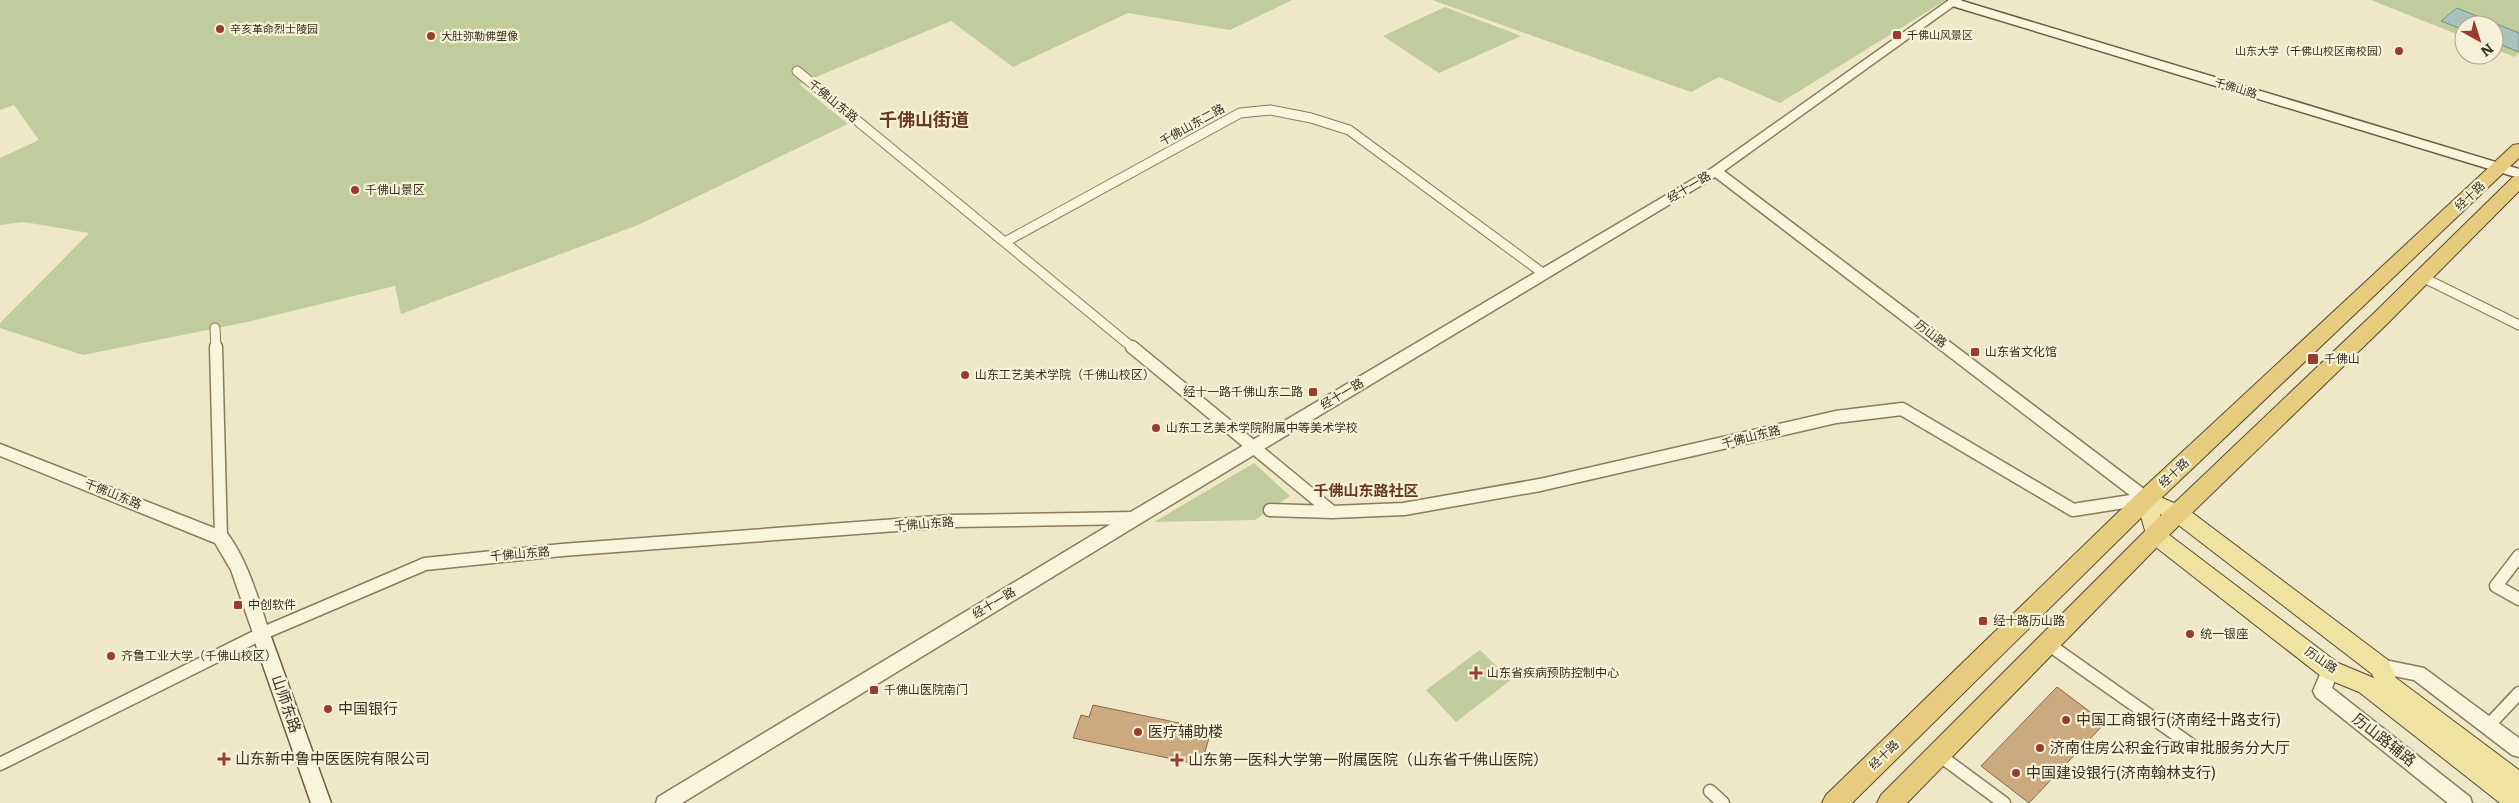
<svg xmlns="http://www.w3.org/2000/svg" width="2519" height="803" font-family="Literata,'Noto Sans SC',serif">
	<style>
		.green { fill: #c0cc9c }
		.water { fill: #a9c2be; stroke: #6f918d }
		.building { fill: #cbaa7f; stroke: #896943 }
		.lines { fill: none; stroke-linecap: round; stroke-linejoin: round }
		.minor-far1-casing { stroke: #8a7b5d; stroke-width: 11 }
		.minor-casing { stroke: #8a7b5d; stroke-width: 15 }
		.tertiary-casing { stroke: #8a7b5d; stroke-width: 3 }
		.secondary-casing { stroke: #6c5c40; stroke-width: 3 }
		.primary-casing { stroke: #584931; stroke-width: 2 }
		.trunk-casing { stroke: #584931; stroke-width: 2 }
		.minor-far1 { stroke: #f9f4dc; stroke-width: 9 }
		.minor { stroke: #f9f4dc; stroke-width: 12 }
		.tertiary { fill: #f9f4dc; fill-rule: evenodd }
		.secondary { fill: #f9f4dc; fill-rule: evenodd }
		.primary { fill: #f0e2a1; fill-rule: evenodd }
		.trunk { fill: #e6cc7e; fill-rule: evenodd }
		.poi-dot { fill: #983c2e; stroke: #f5f1d8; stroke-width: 2 }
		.labels { text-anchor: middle; stroke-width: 4.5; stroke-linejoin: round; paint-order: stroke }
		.far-poi-label { font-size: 11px; fill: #3b3120; stroke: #f5f1d8; text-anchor: start }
		.far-street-label { font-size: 11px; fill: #3b3120; stroke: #f5f1d8 }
		.street-label { font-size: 12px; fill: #3b3120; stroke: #f5f1d8 }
		.poi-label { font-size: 12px; fill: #3b3120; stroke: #f5f1d8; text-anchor: start }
		.quarter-label { font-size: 15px; font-weight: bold; fill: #673920; stroke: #f5f1d8 }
		.near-street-label { font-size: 15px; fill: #3b3120; stroke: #f5f1d8 }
		.near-poi-label { font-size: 15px; fill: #3b3120; stroke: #f5f1d8; text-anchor: start }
		.district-label { font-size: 18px; font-weight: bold; fill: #673920; stroke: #f5f1d8 }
	</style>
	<rect width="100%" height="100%" fill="#eee8c8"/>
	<path class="green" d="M0,0h1292l-62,30 -102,-17 -115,54 -62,-46 -152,63 49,40 -210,101 -237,89 -6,-28 -148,36 -164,33 -83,-27v-5l89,-90 -65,-11 -24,3v-67l39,-18 -25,-35 -14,5z
		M1432,0h514l-166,103 -61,-26 -28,15z
		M2371,0h148v53l-4,4 -21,-8v-24h-30v12z
		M1445,7l76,29 -82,37 -56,-37z
		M1254,463l36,33 -35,24 -101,2z
		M1480,650l31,30 -55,42 -30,-32z"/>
	<path class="water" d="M2457,8l62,25v19l-25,-10v-17h-30v5l-23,-9z"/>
	<path class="building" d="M2057,687l48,36 -76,80 -48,-37z
		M1093,705l110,23 -3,9 9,1 -8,27 -128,-27 8,-23 8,2z"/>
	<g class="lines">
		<defs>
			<path id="minor-far1" d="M797,71l336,277
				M1005,242l235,-129 30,-3 41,8 38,12 195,144
				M2422,277l97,48
				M215,328l1,20"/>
			<path id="minor" d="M216,347l5,191
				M1132,347l200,165
				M1270,510l62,2 72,-3 136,-24 296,-68 66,-8 171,101 71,-11
				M2519,556l-23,30 23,13
				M2048,644l146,103
				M2488,726l31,-33
				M1939,755l65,48
				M0,764l261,-130 164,-70 137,-14 389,-29 184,-3
				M1710,791l13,12"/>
			<path id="tertiary" d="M1949,0h13l-238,171 428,324 2,4 -2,4 -6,2 -6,-2 -425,-326 -574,346 -459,280h-26l2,-6 471,-284 583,-345z
				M0,444l227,89c22,30 31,66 43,101l-3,5 -6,2 -6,-2 -24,-69 -16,-27 -215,-87z
				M2380,659l44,9 95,70v19l-7,-2 -98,-75 -40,-8 -3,-5 3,-5z
				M2330,662l6,3 3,5 -7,18 138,109 2,6h-24l-132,-106 -3,-6 11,-26z"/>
			<path id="secondary" d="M1948,0h11l560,169v9l-570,-173z
				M261,626l7,2 2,6 61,169h-20l-59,-169 2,-6z"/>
			<path id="primary" d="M2146,491l40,17 202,152 8,18 123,92v33h-19l-141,-111 -37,-15 -174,-136 -12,-42 3,-6zM2160,514l12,6 200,154 2,4 -36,-15 -174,-132z"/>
			<path id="trunk" d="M2519,144v14l-365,347 -302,298h-30l4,-8 312,-302 375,-348z
				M2519,176v15l-131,132 -225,218 -256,262h-30l4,-8 266,-266 227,-216 139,-136z"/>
		</defs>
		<use href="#minor-far1" class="minor-far1-casing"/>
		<use href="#minor" class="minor-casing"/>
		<use href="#tertiary" class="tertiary-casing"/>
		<use href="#secondary" class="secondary-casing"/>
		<use href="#primary" class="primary-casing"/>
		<use href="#trunk" class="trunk-casing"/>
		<use href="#minor-far1" class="minor-far1"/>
		<use href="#minor" class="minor"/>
		<use href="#tertiary" class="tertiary"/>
		<use href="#secondary" class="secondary"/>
		<use href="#primary" class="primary"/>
		<use href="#trunk" class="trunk"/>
	</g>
	<g class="poi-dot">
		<circle cx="220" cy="29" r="5"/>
		<rect x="1892" y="30" width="10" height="10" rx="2.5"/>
		<circle cx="431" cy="36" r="5"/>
		<circle cx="2399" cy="51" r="5"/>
		<circle cx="355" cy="190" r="5"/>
		<rect x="1970" y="347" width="10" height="10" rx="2.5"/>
		<rect x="2307" y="353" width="12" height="12" rx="2.5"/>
		<circle cx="965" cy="375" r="5"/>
		<rect x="1308" y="387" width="10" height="10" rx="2.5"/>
		<circle cx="1156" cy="428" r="5"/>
		<rect x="233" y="600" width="10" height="10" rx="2.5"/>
		<rect x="1978" y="616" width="10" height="10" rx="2.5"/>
		<circle cx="2190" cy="634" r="5"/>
		<circle cx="111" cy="656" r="5"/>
		<path d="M1473.5 665.5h5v5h5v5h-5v5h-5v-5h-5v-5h5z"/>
		<rect x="869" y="685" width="10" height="10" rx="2.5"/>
		<circle cx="328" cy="709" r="5"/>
		<circle cx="2066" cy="720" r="5"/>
		<circle cx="1138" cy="732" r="5"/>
		<circle cx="2040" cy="748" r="5"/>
		<path d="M221.5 751.5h5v5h5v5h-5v5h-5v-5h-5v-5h5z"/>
		<path d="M1174.5 752.5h5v5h5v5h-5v5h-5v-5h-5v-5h5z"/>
		<circle cx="2016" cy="773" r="5"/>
	</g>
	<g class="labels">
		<g class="far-poi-label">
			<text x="230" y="33">辛亥革命烈士陵园</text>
			<text x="1907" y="39">千佛山风景区</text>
			<text x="441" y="40">大肚弥勒佛塑像</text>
			<text x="2389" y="55" text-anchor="end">山东大学（千佛山校区南校园）</text>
		</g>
		<g class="far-street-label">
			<text transform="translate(2236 88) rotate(17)" y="4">千佛山路</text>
		</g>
		<g class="street-label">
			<text transform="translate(833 101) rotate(39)" y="4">千佛山东路</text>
			<text transform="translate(1192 125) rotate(-29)" y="4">千佛山东二路</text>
			<text transform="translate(1689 187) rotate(-31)" y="4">经十一路</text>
			<text transform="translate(2470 196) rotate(-43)" y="4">经十路</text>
			<text transform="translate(1931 334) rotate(38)" y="4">历山路</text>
			<text transform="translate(1342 394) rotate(-31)" y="4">经十一路</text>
			<text transform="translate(1751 437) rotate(-14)" y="4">千佛山东路</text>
			<text transform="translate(2174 473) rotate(-43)" y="4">经十路</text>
			<text transform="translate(113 494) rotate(22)" y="4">千佛山东路</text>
			<text transform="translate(924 524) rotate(-4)" y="4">千佛山东路</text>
			<text transform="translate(520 554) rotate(-5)" y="4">千佛山东路</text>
			<text transform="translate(994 603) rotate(-31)" y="4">经十一路</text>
			<text transform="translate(2321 660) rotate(34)" y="4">历山路</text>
			<text transform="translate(1884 755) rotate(-44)" y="4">经十路</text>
		</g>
		<g class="poi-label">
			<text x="365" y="194">千佛山景区</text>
			<text x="1985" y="356">山东省文化馆</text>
			<text x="2324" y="363">千佛山</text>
			<text x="975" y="379">山东工艺美术学院（千佛山校区）</text>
			<text x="1303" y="396" text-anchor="end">经十一路千佛山东二路</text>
			<text x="1166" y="432">山东工艺美术学院附属中等美术学校</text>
			<text x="248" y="609">中创软件</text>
			<text x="1993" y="625">经十路历山路</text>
			<text x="2200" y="638">统一银座</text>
			<text x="121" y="660">齐鲁工业大学（千佛山校区）</text>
			<text x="1487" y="677">山东省疾病预防控制中心</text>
			<text x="884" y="694">千佛山医院南门</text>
		</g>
		<g class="quarter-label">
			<text x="1366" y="496">千佛山东路社区</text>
		</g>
		<g class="near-street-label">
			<text transform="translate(286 704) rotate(71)" y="5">山师东路</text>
			<text transform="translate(2384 740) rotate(38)" y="5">历山路辅路</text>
		</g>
		<g class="near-poi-label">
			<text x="338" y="714">中国银行</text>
			<text x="2076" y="725">中国工商银行(济南经十路支行)</text>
			<text x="1148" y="737">医疗辅助楼</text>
			<text x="2050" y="753">济南住房公积金行政审批服务分大厅</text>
			<text x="235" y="764">山东新中鲁中医医院有限公司</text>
			<text x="1188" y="765">山东第一医科大学第一附属医院（山东省千佛山医院）</text>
			<text x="2026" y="778">中国建设银行(济南翰林支行)</text>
		</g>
		<g class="district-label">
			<text x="924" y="126">千佛山街道</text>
		</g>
	</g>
	<g transform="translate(2479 40) rotate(141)"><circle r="24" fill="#f5f1d8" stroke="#aba48e"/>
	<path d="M0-4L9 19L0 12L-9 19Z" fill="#983c2e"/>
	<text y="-8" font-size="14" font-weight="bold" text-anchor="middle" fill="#3b3120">N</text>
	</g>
</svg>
